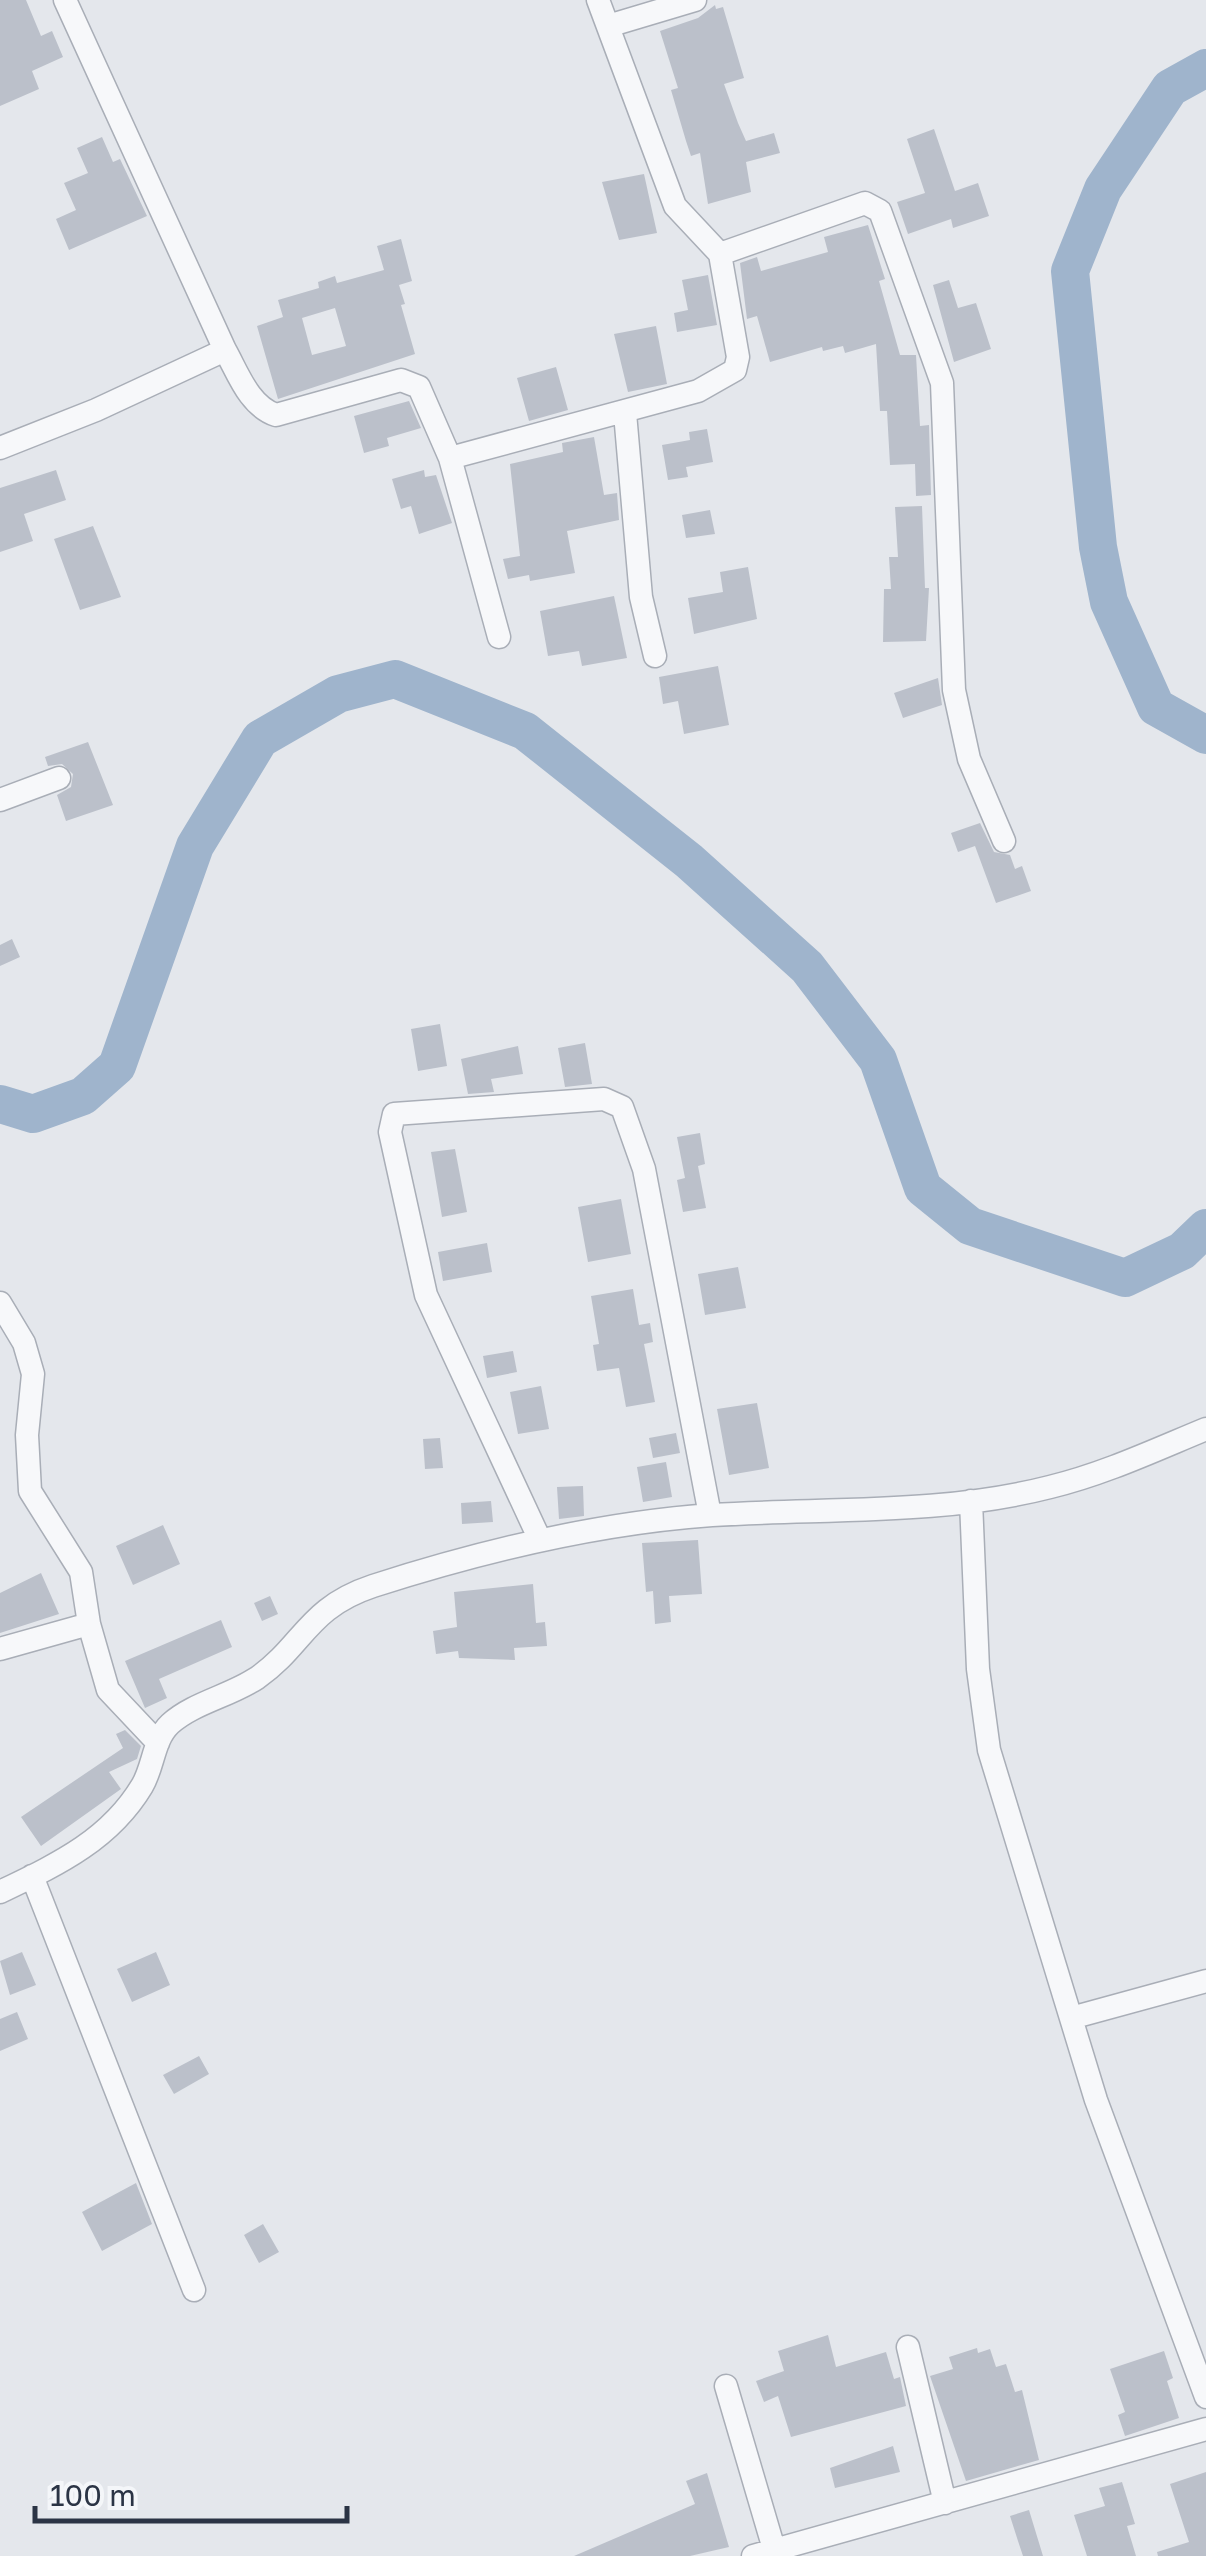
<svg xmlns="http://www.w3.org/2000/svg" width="1206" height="2556" font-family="'Golos Text',sans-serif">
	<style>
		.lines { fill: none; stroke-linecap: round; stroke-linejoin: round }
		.river { stroke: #9fb4cc; stroke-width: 38 }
		.building { fill: #bbc0ca; fill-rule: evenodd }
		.street-casing { stroke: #a9aeb7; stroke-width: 25 }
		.street { stroke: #f7f8fa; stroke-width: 22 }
	</style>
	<rect width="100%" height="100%" fill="#e4e7ec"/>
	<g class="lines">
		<path class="river" d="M1206,68l-36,20 -67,101 -33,82 28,276 11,55 47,105 50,28
			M0,1104l33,10 50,-18 34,-30 78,-220 65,-107 78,-45 57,-15 130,52 164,130 118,106 71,93 45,128 47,38 155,52 57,-27 24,-23"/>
	</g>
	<path class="building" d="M0,0h26l15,36 11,-5 11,26 -31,14 7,18 -39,17z
		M715,5l1,4 7,-2 21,71 -20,6 14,39 8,18 28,-8 6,20 -34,9 5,30 -43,12 -8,-51 -9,3 -5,-15 -15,-51 7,-2 -18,-57 38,-13z
		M934,129l21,62 23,-8 11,33 -36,12 -2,-9 -43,15 -11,-32 28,-9 -18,-54z
		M102,137l11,25 7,-3 27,57 -78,34 -13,-31 20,-9 -12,-27 24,-10 -11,-25z
		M644,174l13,59 -38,7 -17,-58z
		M868,225l17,54 -6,2 21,74h16l4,71 9,-1 2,70 -15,1 -1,-32 -25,1 -3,-54h-7l-4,-67 -31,9 -2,-7 -20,5 -1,-4 -52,15 -13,-46 -10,3 -7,-56 17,-6 4,14 67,-19 -4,-15z
		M401,239l11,42 -13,4 6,19 -4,1 14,49 -137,45 -21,-73 26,-9 -5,-17 41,-12 -1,-6 17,-6 2,7 47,-13 -7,-24zM335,308l11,38 -34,9 -10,-37z
		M708,275l9,50 -40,7 -3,-19 14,-3 -6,-30z
		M949,280l9,28 18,-5 15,46 -37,13 -21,-77z
		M656,326l11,58 -39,8 -14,-58z
		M556,367l12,43 -39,11 -12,-43z
		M409,401l12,27 -34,10 2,8 -25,7 -10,-37z
		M707,429l6,33 -27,5 2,10 -20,3 -6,-35 28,-5 -1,-8z
		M594,437l10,58 13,-2 2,27 -52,11 8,42 -45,8 -1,-6 -21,4 -5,-20 17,-3 -10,-92 53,-12 -1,-9z
		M56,470l10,30 -42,14 9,27 -33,11v-64z
		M424,470l1,7 11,-2 16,48 -33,11 -8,-28 -10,3 -9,-30z
		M922,506l3,82h4l-3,53 -43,1 1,-53h7l-2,-32h9l-3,-50z
		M710,510l5,24 -29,4 -4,-23z
		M93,526l28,71 -41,13 -26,-71z
		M748,567l9,52 -63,15 -6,-36 35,-6 -3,-20z
		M614,596l13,62 -45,8 -3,-15 -31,5 -8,-45z
		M718,666l11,59 -45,9 -6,-33 -15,3 -4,-27z
		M938,678l4,27 -39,13 -9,-25z
		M88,742l25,63 -47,16 -9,-26 14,-8 2,-13 -11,-10 -14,2 -3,-9z
		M980,823l14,29 16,3 5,14 7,-3 9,25 -35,12 -21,-57 -17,6 -7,-19z
		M12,939l8,18 -20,9v-21z
		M440,1024l7,42 -29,5 -7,-42z
		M585,1043l7,41 -27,3 -7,-39z
		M518,1046l5,28 -32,5 3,13 -26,2 -7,-35z
		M700,1133l5,31 -7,2 8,42 -23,4 -6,-32 8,-2 -8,-41z
		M455,1149l12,63 -25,5 -11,-65z
		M621,1199l10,55 -43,8 -10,-55z
		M487,1243l5,29 -49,9 -5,-29z
		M738,1267l8,41 -41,7 -7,-41z
		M633,1289l6,36 11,-2 3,19 -9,2 11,58 -29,5 -7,-39 -22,3 -4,-26 6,-1 -8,-48z
		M513,1351l4,21 -30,6 -4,-22z
		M541,1386l8,43 -31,5 -8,-42z
		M757,1403l12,65 -40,7 -12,-66z
		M676,1433l4,20 -27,5 -4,-20z
		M440,1438l3,30 -18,1 -2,-30z
		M666,1462l6,35 -29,5 -6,-35z
		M583,1486l1,30 -25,3 -2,-32z
		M491,1501l2,21 -31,2 -1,-21z
		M163,1525l17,39 -47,21 -17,-39z
		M698,1540l4,54 -33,2 2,26 -16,2 -2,-33 -7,1 -4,-49z
		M41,1573l18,41 -59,19v-40z
		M533,1584l3,39 9,-1 2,24 -33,2 1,12 -56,-2 -1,-7 -22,3 -3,-23 24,-4 -3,-35z
		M270,1596l8,18 -16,7 -8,-18z
		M221,1620l11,27 -73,32 8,19 -22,10 -20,-47z
		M125,1730l16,16 -4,13 -28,13 12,17 -80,57 -20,-29 102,-69 -7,-14z
		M22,1952l14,33 -26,10 -10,-34z
		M156,1952l14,33 -38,17 -15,-33z
		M17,2012l11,27 -28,12v-32z
		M199,2056l10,18 -35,20 -11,-19z
		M136,2183l16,41 -50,27 -20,-39z
		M263,2224l16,28 -20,11 -15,-28z
		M828,2335l8,32 50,-15 8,27 6,-2 6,29 -115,31 -13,-41 -14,6 -8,-21 28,-10 -6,-20z
		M977,2348l1,5 12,-4 6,18 10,-3 9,28 7,-2 17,70 -73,21 -36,-105 23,-7 -4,-12z
		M1164,2351l9,27 -6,3 12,37 -54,18 -7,-21 7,-3 -15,-43z
		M893,2446l7,26 -65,16 -5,-20z
		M1206,2472v84h-48l-1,-4 32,-10 -19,-58z
		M707,2473l22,74 -39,9h-116l121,-52 -9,-23z
		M1122,2482l13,42 -8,2 9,30h-49l-13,-41 31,-9 -6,-18z
		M1029,2510l14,46h-20l-5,-15 -8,-25z"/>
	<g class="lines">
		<defs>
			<path id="street" d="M65,0l160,350c13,23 24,56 51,65l125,-35 18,7 31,71 49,179
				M608,26l87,-26
				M720,254l145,-51 15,8 62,172 12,307 15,69 35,82
				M625,413l16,184 14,59
				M0,448l96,-38 129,-60
				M450,458l248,-67 37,-21 3,-13 -18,-103 -45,-48 -77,-206
				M0,800l59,-22
				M0,1303l24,40 9,31 -6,61 3,56 51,81 8,52 19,66 50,53
				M971,1501l7,168 11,81 107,350 110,297
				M540,1540l-114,-245 -36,-163 4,-18 210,-15 18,8 22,62 66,346
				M0,1649l89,-25
				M32,1876l162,414
				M0,1892c56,-27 109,-51 142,-106 12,-20 11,-46 28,-62 23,-21 60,-28 87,-46 47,-33 50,-70 116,-92 109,-35 225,-63 339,-71 112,-7 229,0 338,-28 54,-13 105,-37 156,-58
				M1071,2018l135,-37
				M908,2347l37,156
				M726,2386l48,163
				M753,2556l453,-127"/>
		</defs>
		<use href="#street" class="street-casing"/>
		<use href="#street" class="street"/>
	</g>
	<path d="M35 2506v15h312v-15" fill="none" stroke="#2b3445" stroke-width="5"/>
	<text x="50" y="2506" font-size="30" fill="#2b3445" stroke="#f4f6f9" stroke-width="8" paint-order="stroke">100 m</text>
</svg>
